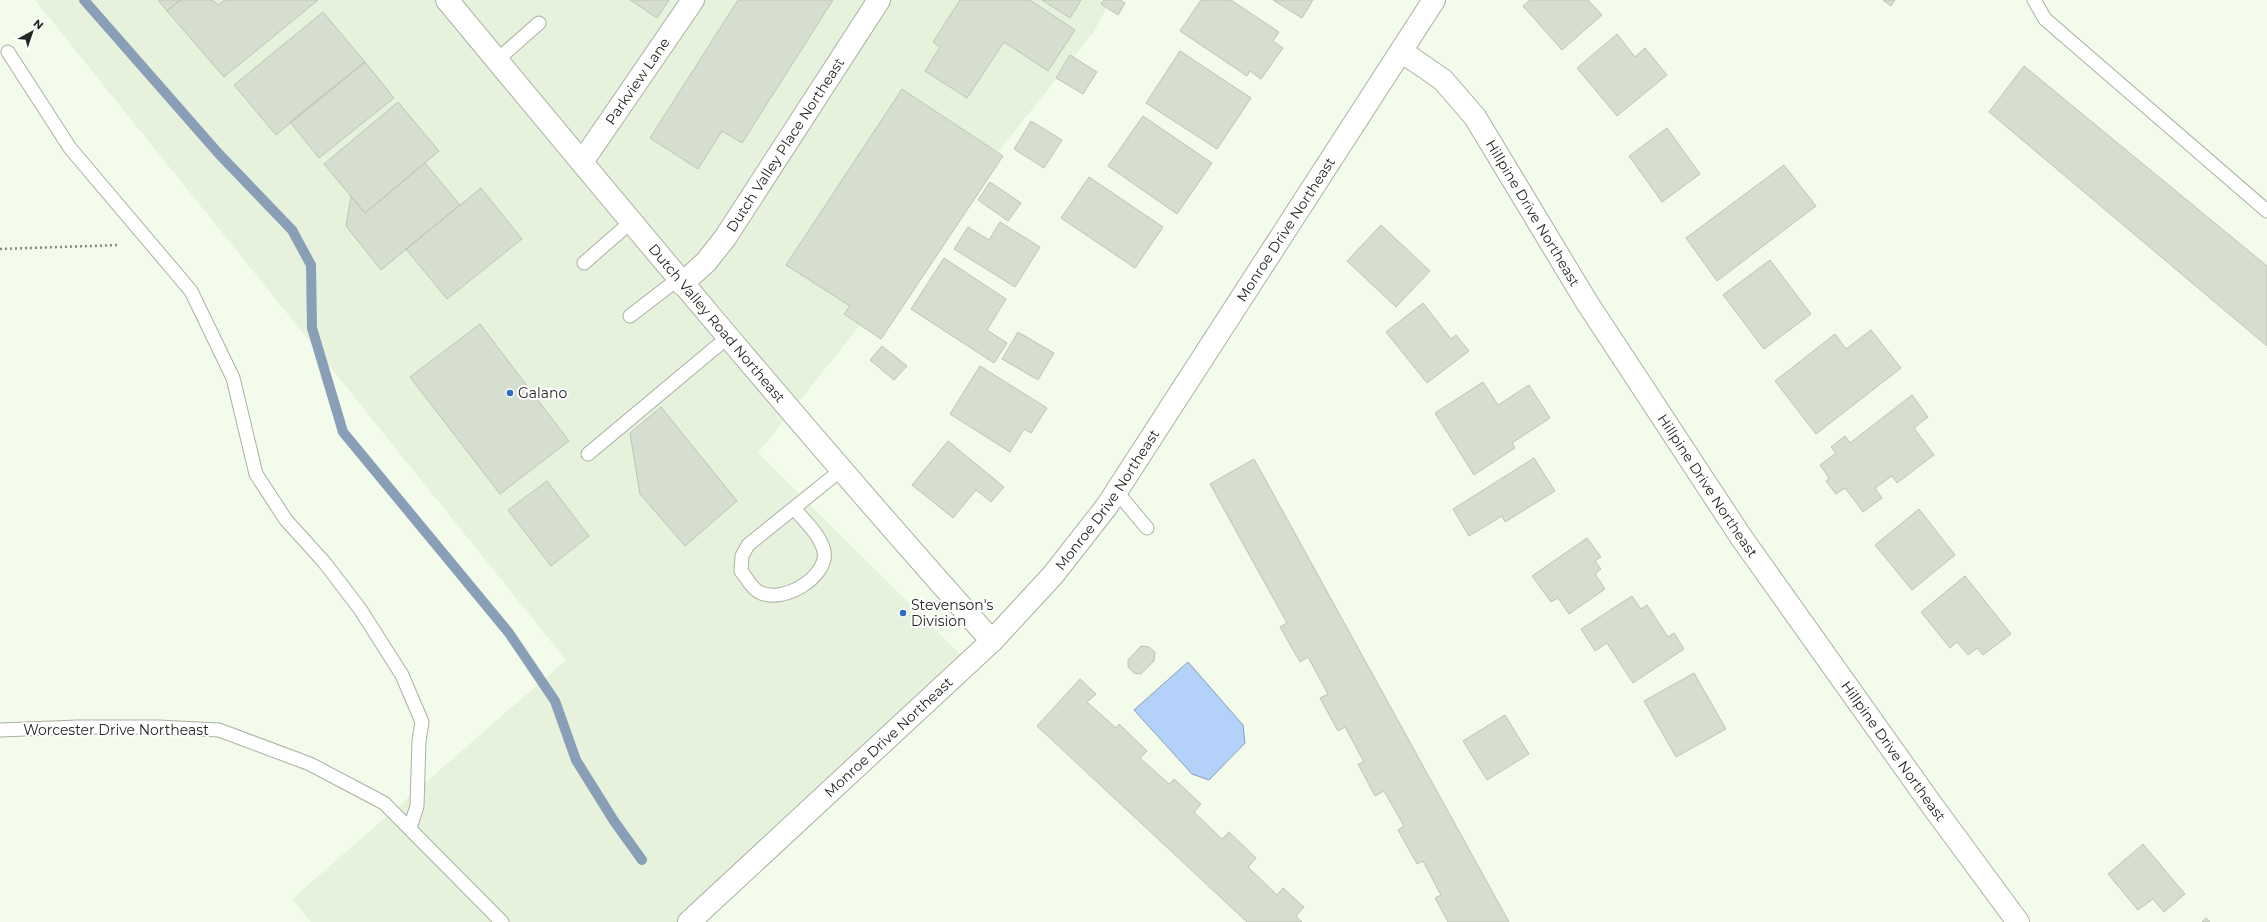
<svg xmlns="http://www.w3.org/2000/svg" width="2267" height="922" font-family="Montserrat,sans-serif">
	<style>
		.built { fill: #e6f2db }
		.water { fill: #b4d2f9; stroke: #899fb8 }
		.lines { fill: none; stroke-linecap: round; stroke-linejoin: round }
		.stream { stroke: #899fb8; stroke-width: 10 }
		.building { fill: #d6decf; stroke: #bec5b6 }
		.lane-casing { stroke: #aab1a2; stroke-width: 15 }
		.street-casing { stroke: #aab1a2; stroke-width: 24 }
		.secondary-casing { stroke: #aab1a2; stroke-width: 24 }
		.path { stroke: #858a7f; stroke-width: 2.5; stroke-dasharray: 2 3; stroke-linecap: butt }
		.lane { stroke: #fff; stroke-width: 13 }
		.street { stroke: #fff; stroke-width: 22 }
		.secondary { stroke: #fff; stroke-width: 22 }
		.poi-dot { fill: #296dbe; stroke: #fff; stroke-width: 1.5 }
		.labels { text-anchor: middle; stroke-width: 4; stroke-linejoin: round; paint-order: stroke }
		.street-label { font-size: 14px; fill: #242721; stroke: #fff }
		.poi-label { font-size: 14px; fill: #242721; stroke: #fff; text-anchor: start }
	</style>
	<rect width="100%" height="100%" fill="#f3fbeb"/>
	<path class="built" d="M35,0h1076l-18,33 -335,420 205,204 -276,265h-376l-19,-23 274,-239z"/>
	<path class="water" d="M1188,662l55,63 2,18 -36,37 -17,-6 -58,-64z"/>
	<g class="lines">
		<path class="stream" d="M84,0l135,154 73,76 19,35 1,63 31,104 166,201 46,68 21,59 38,61 28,39"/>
	</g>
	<path class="building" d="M158,0h22l-13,11z
		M180,0h33l5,5 7,-5h93l-94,77 -57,-66z
		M630,0h39l-12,18z
		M738,0h95l-91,143 -20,-12 -24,38 -48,-31z
		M960,0h70l45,30 -27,41 -44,-29 -37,56 -42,-27 15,-24 -7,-5z
		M1042,0h39l-11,18z
		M1104,0h16l5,3 -7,12 -17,-11z
		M1201,0h30l48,32 -6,9 10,7 -22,31 -11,-8 -3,5 -67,-45z
		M1273,0h40l-11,18z
		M1530,0h58l14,15 -40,35 -39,-44z
		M1883,0h12l-4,6z
		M323,12l42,50 -89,73 -42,-50z
		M1617,34l18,23 10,-9 22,27 -50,41 -40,-48z
		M1180,51l71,47 -34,51 -71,-46z
		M1070,55l27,17 -14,22 -27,-16z
		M365,62l29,36 -75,60 -29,-36z
		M2024,66l243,200v80l-278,-234z
		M902,89l101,67 -122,183 -37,-25 6,-8 -64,-41z
		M398,102l41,49 -74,62 -41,-49z
		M1143,116l69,47 -35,51 -69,-48z
		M1031,121l31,19 -18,28 -30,-19z
		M1667,128l33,46 -38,28 -33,-46z
		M425,163l35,42 -79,65 -35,-44 5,-30 14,17z
		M1784,165l32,41 -99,75 -31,-43z
		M1089,177l74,50 -28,41 -74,-50z
		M990,182l31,21 -13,18 -30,-21z
		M481,188l41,51 -75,60 -41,-50z
		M1000,222l40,25 -25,40 -61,-38 14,-22 21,13z
		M1381,225l49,46 -34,36 -49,-46z
		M944,258l62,41 -19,31 20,13 -13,20 -83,-54z
		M1770,260l41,54 -47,35 -41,-54z
		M1423,303l28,36 5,-4 13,16 -42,32 -41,-51z
		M480,324l89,117 -69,53 -90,-117z
		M1871,330l30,38 -85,66 -41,-53 60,-47 11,15z
		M1018,332l36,21 -16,27 -36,-21z
		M882,346l25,20 -13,14 -24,-20z
		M980,366l67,42 -16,25 -7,-4 -14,23 -60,-38z
		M1483,382l15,23 31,-20 21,33 -38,25 3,5 -41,27 -39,-62z
		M1912,395l16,22 -14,11 20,27 -37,28 -5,-7 -17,12 7,10 -19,14 -18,-24 -9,6 -10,-13 3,-3 -9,-13 16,-12 -5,-6 14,-11 5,7z
		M661,407l76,94 -52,45 -45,-52 -10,-61z
		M948,441l56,46 -13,15 -15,-12 -23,28 -41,-33z
		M1534,458l21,33 -50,31 -3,-6 -33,20 -16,-27z
		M1254,459l255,463h-61l-13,-24 6,-3 -18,-34 -6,3 -19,-34 6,-4 -20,-35 -9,5 -17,-32 6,-2 -19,-35 -7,4 -18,-33 8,-4 -20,-37 -8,5 -20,-35 7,-4 -77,-139z
		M547,481l42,55 -38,30 -43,-56z
		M1919,509l36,46 -43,35 -37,-45z
		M1587,538l14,19 -6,4 6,8 -6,5 10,15 -36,25 -11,-16 -7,4 -19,-26z
		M1965,576l46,58 -28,21 -6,-7 -9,7 -11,-13 -7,6 -29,-36z
		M1632,596l9,13 6,-4 21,32 6,-4 10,16 -51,34 -26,-40 -12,8 -14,-22z
		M1141,646l8,1 6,5 -1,9 -13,13 -7,-1 -6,-6v-7z
		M1694,673l32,56 -50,28 -32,-56z
		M1080,679l16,15 -9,8 29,26 3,-4 28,27 -7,7 29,26 5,-5 27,25 -7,8 28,27 7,-7 27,26 -8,9 29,28 6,-7 21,19 -8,9 6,6h-55l-210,-196z
		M1505,715l24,39 -42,26 -24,-39z
		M2143,844l42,50 -21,18 -11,-13 -15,11 -30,-36z
		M2206,918l4,4h-8z"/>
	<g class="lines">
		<defs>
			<path id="lane" d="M2034,0l11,19 222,192
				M8,52l62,96 121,143 42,87 23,96 30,46 38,42 36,47 42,66 20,47 -3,19 -2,65 -7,22
				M497,60l42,-37
				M584,263l47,-41
				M630,316l48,-37
				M588,454l140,-117
				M1116,491l31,37
				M794,508c10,13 26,26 30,43 5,25 -41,54 -65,41 -7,-3 -13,-15 -18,-21l1,-15 6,-11 93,-75
				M0,730l78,-3h80l61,3 91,34 74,39 118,119"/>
			<g id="street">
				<path id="s1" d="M447,0c179,216 358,432 545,641"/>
				<path id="s2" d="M1401,51l42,29 32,37 111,184 155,236 190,267 87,118"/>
				<path id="s3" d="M582,162l111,-162"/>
				<path id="s4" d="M682,284l24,-22 19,-24 154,-238"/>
			</g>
			<g id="secondary">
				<path id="s5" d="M689,922l303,-281 61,-66 54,-69 327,-506"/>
			</g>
		</defs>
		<use href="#lane" class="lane-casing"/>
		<use href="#street" class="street-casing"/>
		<use href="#secondary" class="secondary-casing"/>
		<path class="path" d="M0,249l120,-4"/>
		<use href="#lane" class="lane"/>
		<use href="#street" class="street"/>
		<use href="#secondary" class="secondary"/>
	</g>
	<g class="poi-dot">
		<circle cx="510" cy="393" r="4"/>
		<circle cx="903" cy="613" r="4"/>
	</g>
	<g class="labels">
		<g class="street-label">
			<text dy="5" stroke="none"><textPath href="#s3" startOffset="98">Parkview Lane</textPath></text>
			<text dy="5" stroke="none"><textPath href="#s4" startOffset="174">Dutch Valley Place Northeast</textPath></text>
			<text dy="5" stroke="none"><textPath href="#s2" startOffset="212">Hillpine Drive Northeast</textPath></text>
			<text dy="5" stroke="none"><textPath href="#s5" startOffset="920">Monroe Drive Northeast</textPath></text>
			<text dy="5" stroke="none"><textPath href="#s1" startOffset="421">Dutch Valley Road Northeast</textPath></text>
			<text dy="5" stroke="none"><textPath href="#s2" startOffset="536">Hillpine Drive Northeast</textPath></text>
			<text dy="5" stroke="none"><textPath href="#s5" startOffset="596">Monroe Drive Northeast</textPath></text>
			<text x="116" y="735">Worcester Drive Northeast</text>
			<text dy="5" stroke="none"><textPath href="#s5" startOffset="272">Monroe Drive Northeast</textPath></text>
			<text dy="5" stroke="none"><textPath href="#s2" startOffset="860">Hillpine Drive Northeast</textPath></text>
		</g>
		<g class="poi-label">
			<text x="518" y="398">Galano</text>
			<text x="911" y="610">Stevenson's<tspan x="911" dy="16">Division</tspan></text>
		</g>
	</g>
	<g transform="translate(32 32) rotate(40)" stroke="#ffffff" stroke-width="3" paint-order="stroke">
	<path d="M0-3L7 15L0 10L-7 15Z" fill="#242721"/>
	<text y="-6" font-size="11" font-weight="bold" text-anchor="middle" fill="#242721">N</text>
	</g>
</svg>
